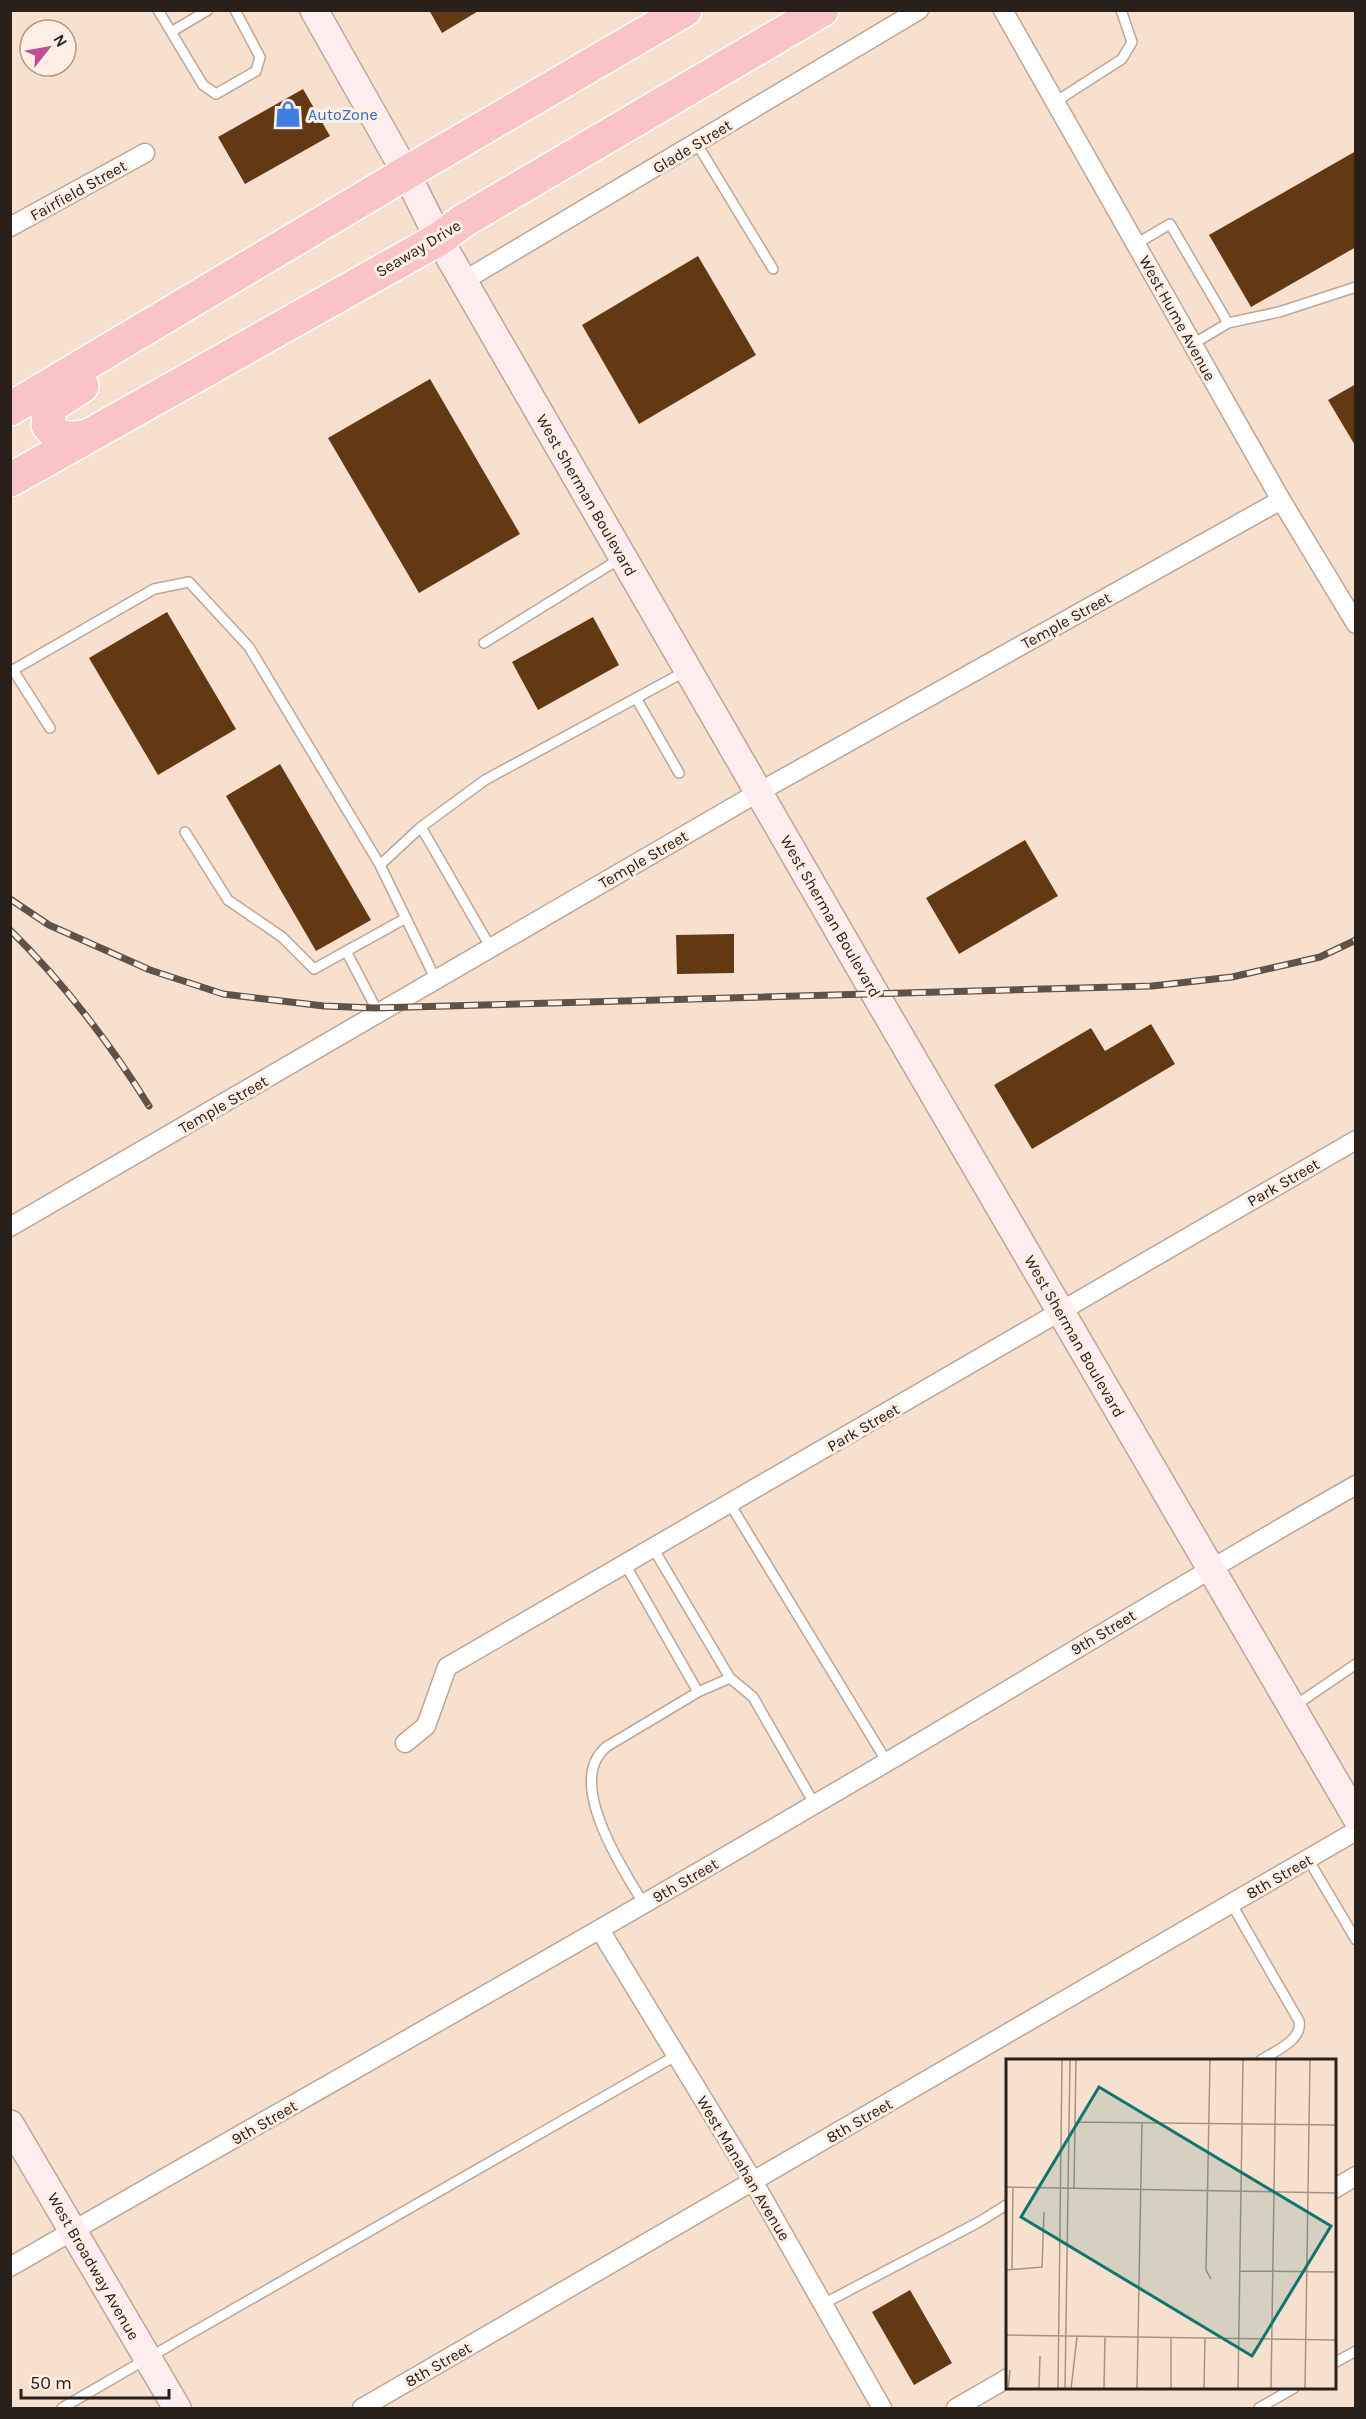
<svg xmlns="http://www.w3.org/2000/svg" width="1366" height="2419" font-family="Karla,sans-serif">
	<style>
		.building { fill: #633914 }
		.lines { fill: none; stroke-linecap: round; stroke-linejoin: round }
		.lane-casing { stroke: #bda696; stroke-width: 12 }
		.street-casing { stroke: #bda696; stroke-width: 21 }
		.secondary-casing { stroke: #bda696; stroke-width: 30 }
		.highway-casing { stroke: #fff; stroke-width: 36 }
		.lane { stroke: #fff; stroke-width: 9 }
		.street { stroke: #fff; stroke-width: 18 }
		.secondary { stroke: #feedee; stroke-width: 27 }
		.highway { stroke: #fac3c6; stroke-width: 33 }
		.rail-casing { stroke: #5f5349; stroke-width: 7 }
		.rail { stroke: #feefe5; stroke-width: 4.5; stroke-dasharray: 14; stroke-linecap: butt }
		.labels { text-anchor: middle; stroke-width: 6; stroke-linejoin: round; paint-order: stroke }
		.shop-label { font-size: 16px; fill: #366cbe; stroke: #feefe5; text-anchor: start }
		.street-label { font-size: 16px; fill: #282019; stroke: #feefe5 }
		.inset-road { fill: none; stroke: #a59386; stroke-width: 1.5 }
		.view { fill: #0f766e; fill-opacity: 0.15; stroke: #0f766e; stroke-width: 3 }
		.inset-edge { fill: none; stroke: #282019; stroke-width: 3 }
	</style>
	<rect width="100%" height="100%" fill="#f8e0ce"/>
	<path class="building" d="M429,10h51l-38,23z
		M303,89l27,47 -85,48 -27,-47z
		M1356,151v96l-105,60 -42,-72z
		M698,256l58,99 -117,69 -57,-99z
		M430,379l90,155 -101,59 -91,-155z
		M1356,384v63l-28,-47z
		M167,612l69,117 -78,46 -69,-117z
		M593,617l26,48 -81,45 -26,-48z
		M280,764l91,156 -55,31 -90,-155z
		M1025,840l33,56 -99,58 -33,-56z
		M734,934v39l-57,1 -1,-39z
		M1151,1024l24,40 -143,85 -38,-64 97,-57 14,23z
		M910,2290l42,73 -38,22 -42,-73z"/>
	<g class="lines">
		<defs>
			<path id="lane" d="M158,10l45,75 13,9 40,-23 4,-14 -25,-47
				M171,32l37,-22
				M1055,102l67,-43 10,-17 -11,-32
				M697,144l76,125
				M1136,244l34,-20 58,99
				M1193,344l35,-21 51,-11 77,-25
				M484,643l137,-85
				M636,698l43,75
				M50,728l-37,-58 141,-81 35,-7 60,65 131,218 56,115
				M421,827l70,121
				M185,832l43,68 54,37 32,32 92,-51
				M380,865l41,-38 64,-47 201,-109
				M346,951l33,63
				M730,1504l157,258
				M653,1548l77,130
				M625,1564l73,128 32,-14 23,19 62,108
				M1293,1707l63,-43
				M1308,1859l48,81
				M1231,1903l68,118c4,19 -25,31 -38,39
				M644,1904c-20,-32 -69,-108 -47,-146 2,-4 6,-8 9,-11l92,-55
				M823,2304l156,-82 29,-18
				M1334,2363l22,-12
				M62,2408c204,-119 410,-234 615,-353
				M1259,2408l35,-20"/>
			<path id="street" d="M1003,10l278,490 75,124
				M10,227l135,-74
				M465,280l454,-270
				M10,1227l749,-435 522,-292
				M405,1743l21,-17 21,-59 909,-527
				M600,1930l153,251 129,227
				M1334,2189l22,-13
				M10,2267c266,-154 535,-304 800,-460 183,-106 362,-218 546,-322
				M362,2408l994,-577
				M956,2408l52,-30"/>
			<path id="secondary" d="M314,10l92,163 33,66 435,753 482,825
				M10,2124l167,284"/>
			<path id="highway" d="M82,386l-32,21 -2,18c12,16 21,14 40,11
				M10,409l396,-236 279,-163
				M10,480l429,-241 24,-18 359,-211"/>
		</defs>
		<use href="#lane" class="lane-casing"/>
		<use href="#street" class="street-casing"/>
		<use href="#secondary" class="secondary-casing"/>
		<use href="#highway" class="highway-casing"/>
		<use href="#lane" class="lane"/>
		<use href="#street" class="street"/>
		<use href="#secondary" class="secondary"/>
		<use href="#highway" class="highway"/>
		<defs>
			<path id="rail" d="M10,899l39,26 101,45 73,24 101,12 51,2 777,-22 80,-9 88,-20 36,-17
				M10,930c54,53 99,112 139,176"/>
		</defs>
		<use href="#rail" class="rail-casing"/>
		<use href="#rail" class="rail"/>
	</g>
	<defs>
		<symbol id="shop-bare" viewBox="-9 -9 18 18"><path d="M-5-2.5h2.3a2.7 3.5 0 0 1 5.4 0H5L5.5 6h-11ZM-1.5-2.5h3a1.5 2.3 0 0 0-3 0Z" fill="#3f7fe0" stroke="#feefe5" stroke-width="2.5" paint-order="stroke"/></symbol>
	</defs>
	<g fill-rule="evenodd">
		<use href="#shop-bare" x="269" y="95" width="38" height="38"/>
	</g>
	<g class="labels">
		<g class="shop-label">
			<text x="308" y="120">AutoZone</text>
		</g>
		<g class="street-label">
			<text transform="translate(692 146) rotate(-31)" y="6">Glade Street</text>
			<text transform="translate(78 190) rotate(-29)" y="6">Fairfield Street</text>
			<text transform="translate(418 248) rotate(-31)" y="6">Seaway Drive</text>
			<text transform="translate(1178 318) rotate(61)" y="6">West Hume Avenue</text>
			<text transform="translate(587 495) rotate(60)" y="6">West Sherman Boulevard</text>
			<text transform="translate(1066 620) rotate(-29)" y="6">Temple Street</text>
			<text transform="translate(643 859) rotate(-30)" y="6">Temple Street</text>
			<text transform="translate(831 916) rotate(60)" y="6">West Sherman Boulevard</text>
			<text transform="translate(223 1104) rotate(-30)" y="6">Temple Street</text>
			<text transform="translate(1283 1182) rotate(-30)" y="6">Park Street</text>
			<text transform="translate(1075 1336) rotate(60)" y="6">West Sherman Boulevard</text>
			<text transform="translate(863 1427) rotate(-30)" y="6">Park Street</text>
			<text transform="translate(1103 1632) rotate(-31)" y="6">9th Street</text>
			<text transform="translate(1279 1876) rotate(-30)" y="6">8th Street</text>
			<text transform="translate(685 1880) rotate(-30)" y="6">9th Street</text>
			<text transform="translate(859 2120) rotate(-30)" y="6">8th Street</text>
			<text transform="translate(264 2122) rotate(-30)" y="6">9th Street</text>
			<text transform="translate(744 2168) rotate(59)" y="6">West Manahan Avenue</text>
			<text transform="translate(94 2266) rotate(60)" y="6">West Broadway Avenue</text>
			<text transform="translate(438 2364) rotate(-30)" y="6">8th Street</text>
		</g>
	</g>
	<g transform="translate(1006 2059)">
		<rect width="330" height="330" fill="#f8e0ce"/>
		<path class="inset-road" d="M204,0l-4,211 5,9M69,63l261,3M0,128l330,6M68,129l2,-129M0,211l36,-3 2,-55M6,211l1,-83M234,212l96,1M0,276l330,5M2,330l2,-19M33,330l1,-33M52,330l4,-330M59,330l5,-330M65,330l6,-52M98,330l1,-52M131,330l5,-266M165,330v-51M198,330l1,-51M232,330l5,-330M265,330l5,-330M299,330l5,-330"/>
		<path class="view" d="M93,28l232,139 -79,130 -231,-139z"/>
		<rect width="330" height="330" class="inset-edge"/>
	</g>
	<rect width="1366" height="2419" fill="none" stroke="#282019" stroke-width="24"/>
	<g transform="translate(48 48) rotate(59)"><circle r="28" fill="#feefe5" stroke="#a89c93" stroke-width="1.5"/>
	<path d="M0-4.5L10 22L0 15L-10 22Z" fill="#c44a9c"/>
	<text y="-9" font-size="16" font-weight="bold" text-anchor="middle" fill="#282019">N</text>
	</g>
	<path d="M21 2389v9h148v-9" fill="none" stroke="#282019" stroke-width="3"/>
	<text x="30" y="2389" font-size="18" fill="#282019" stroke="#feefe5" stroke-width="4.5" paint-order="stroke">50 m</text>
</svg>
